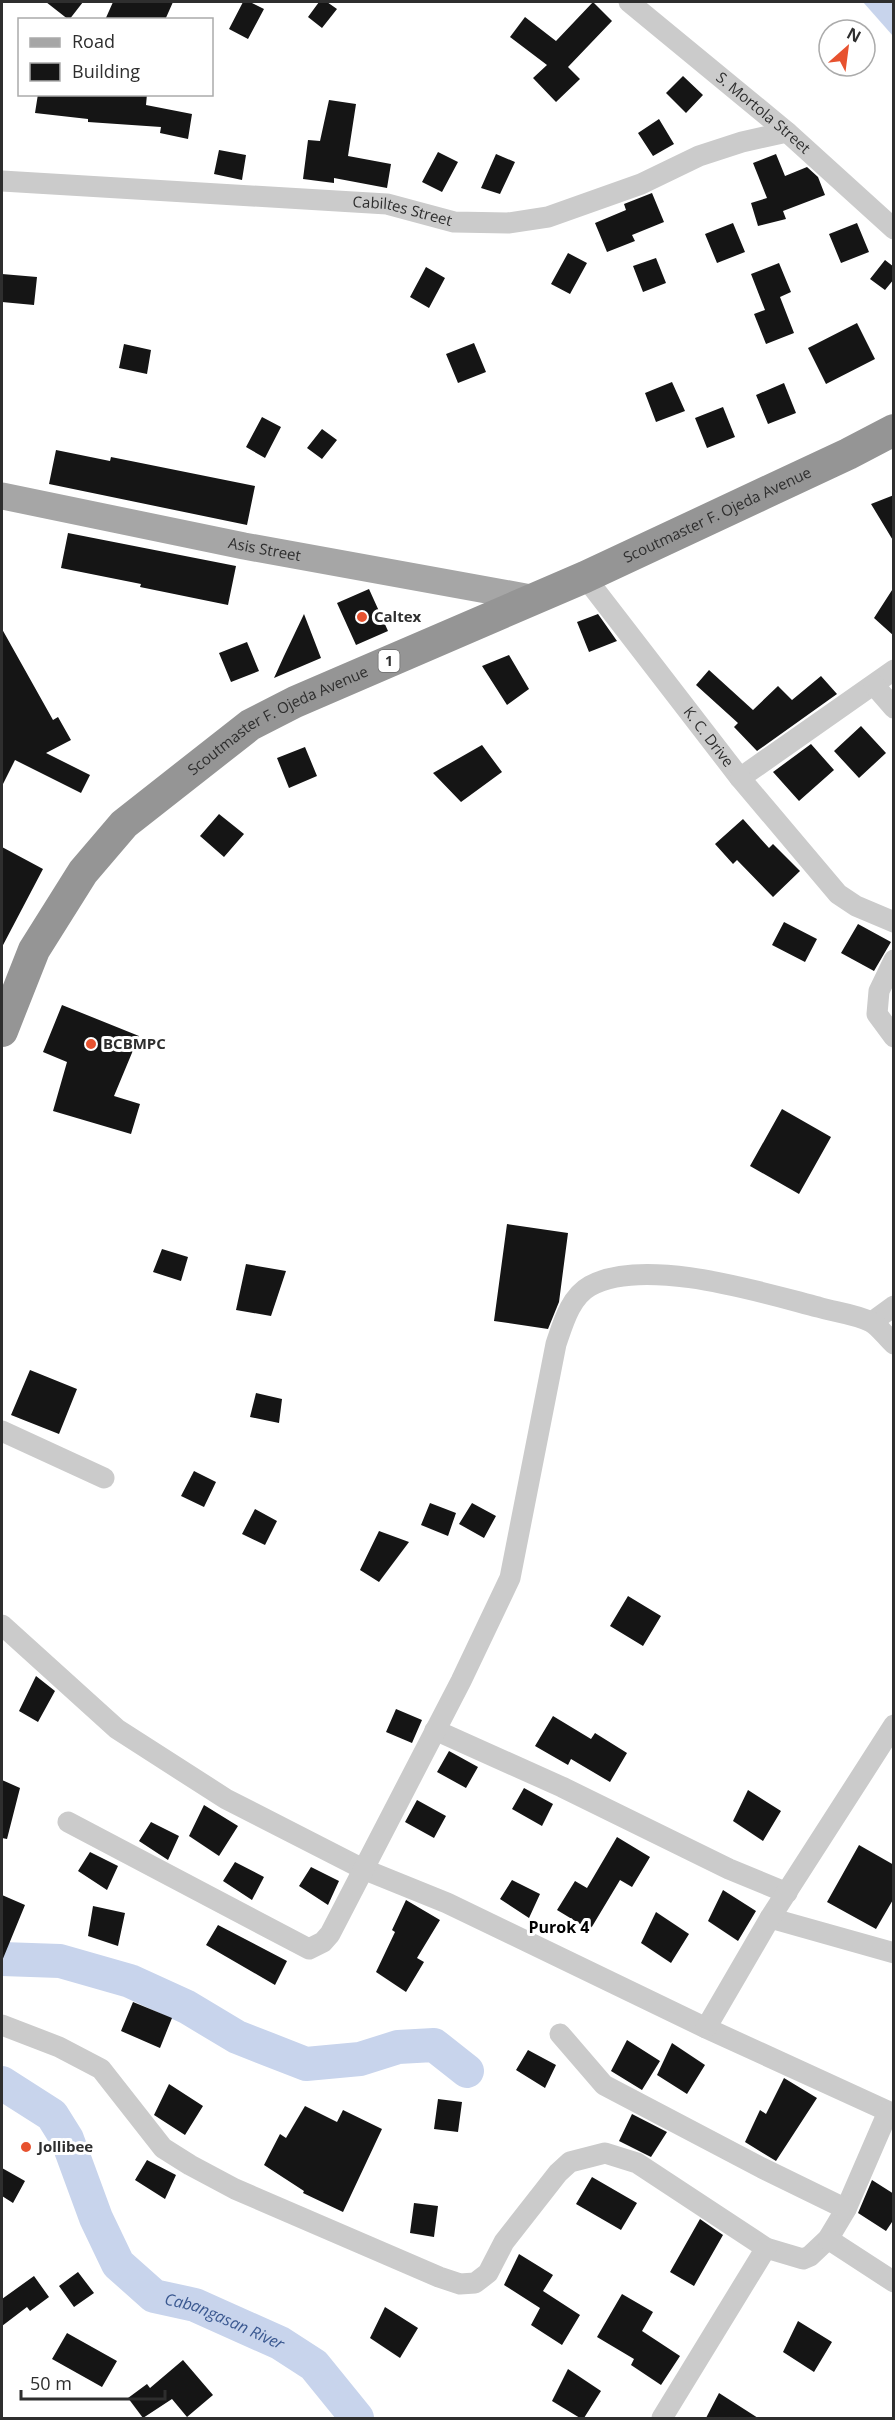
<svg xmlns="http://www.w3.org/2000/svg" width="895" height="2420" font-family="'Open Sans',sans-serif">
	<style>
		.water { fill: #c8d4ec }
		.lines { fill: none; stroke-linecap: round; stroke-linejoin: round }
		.river { stroke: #c8d4ec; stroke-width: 34 }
		.building { fill: #151515 }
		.minor { stroke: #cbcbcb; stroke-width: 21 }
		.major { stroke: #a6a6a6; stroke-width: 27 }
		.highway { stroke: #959595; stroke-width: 32 }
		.poi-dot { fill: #e7522f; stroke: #fff; stroke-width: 2 }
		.labels { text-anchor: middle; stroke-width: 6; stroke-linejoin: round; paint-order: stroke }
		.shield { fill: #fff; stroke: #6d6d6d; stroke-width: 1.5 }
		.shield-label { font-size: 14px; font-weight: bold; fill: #2e2e2e }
		.street-label { font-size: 15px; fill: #2e2e2e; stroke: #fff }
		.poi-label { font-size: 15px; font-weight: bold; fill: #2e2e2e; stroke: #fff; text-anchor: start }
		.neighbourhood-label { font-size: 16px; font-weight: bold; fill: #000; stroke: #fff }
		.water-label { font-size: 16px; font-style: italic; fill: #3b5991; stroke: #fff }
	</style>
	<rect width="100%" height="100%" fill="#fff"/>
	<path class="water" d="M863,2h30v34z"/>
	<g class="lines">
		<g class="river">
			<path d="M2,1959l58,2 70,20 57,26 50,30 69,27 54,-5 38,-12 36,-2 33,26"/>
			<path id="s1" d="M2,2083l50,32 15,24 29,79 22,46 36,32 41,9 85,38 34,22 43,53"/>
		</g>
	</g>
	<path class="building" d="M46,2h37l-14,18z
		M113,2h60l-8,18h-60z
		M243,2h7l14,7 -16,30 -19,-10z
		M319,2h8l10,7 -15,19 -14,-11z
		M593,2l19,19 -44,46 12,12 -24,23 -23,-24 14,-13 -37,-28 15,-20 31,24z
		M683,76l20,19 -17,18 -20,-20z
		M38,94h109l-1,11 46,9 -4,25 -28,-6 1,-6 -73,-5v-3l-53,-6z
		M329,100l27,4 -8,52 43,8 -4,24 -53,-10v5l-31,-4 5,-39 12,1z
		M659,119l15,25 -21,12 -15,-23z
		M219,150l27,5 -4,25 -28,-6z
		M438,152l20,10 -16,30 -20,-10z
		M496,154l19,8 -15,32 -19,-6z
		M776,154l9,22 22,-9 11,10 7,18 -42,16 3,8 -28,7 -7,-23 16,-5 -14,-35z
		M652,193l12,29 -32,13 3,6 -28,11 -12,-29 31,-13 -2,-6z
		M733,223l12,29 -28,11 -12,-29z
		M857,223l12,29 -28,11 -12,-29z
		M568,253l19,10 -17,31 -19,-10z
		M656,258l10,25 -23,9 -10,-26z
		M885,260l9,7v12l-9,11 -15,-11z
		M779,263l12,29 -11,5 14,36 -28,11 -12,-30 11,-4 -14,-36z
		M426,267l19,11 -16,30 -19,-11z
		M2,274l35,3 -3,28 -32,-3z
		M857,323l18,36 -49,25 -18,-36z
		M474,343l12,29 -28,11 -12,-29z
		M124,344l27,6 -4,24 -28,-6z
		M672,382l13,29 -29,11 -11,-29z
		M784,383l12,30 -28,11 -12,-29z
		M723,407l12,30 -28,11 -12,-30z
		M262,417l19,10 -16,31 -19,-11z
		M322,429l15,11 -15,19 -15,-11z
		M56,450l54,11 1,-4 144,29 -8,39 -198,-41z
		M894,495v47l-23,-38z
		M68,533l168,33 -8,39 -88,-18 1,-3 -80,-16z
		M894,587v49l-20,-18z
		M369,589l19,42 -32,14 -19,-42z
		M304,614l17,44 -47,20 10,-22z
		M598,614l19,27 -28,11 -12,-30z
		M2,629l51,91 5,-3 13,23 -25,13 44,22 -9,18 -66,-33 -13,26z
		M247,642l12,29 -28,11 -12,-29z
		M509,655l20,34 -22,16 -25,-39z
		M709,670l44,40 25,-24 14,14 29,-24 16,18 -80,57 -23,-24 4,-4 -42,-38z
		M861,726l25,27 -27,25 -25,-27z
		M811,744l23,26 -35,31 -26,-29z
		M482,745l20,27 -41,30 -28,-29z
		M305,747l12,29 -28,12 -12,-30z
		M219,814l25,20 -20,23 -24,-21z
		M743,819l26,29 4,-4 27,27 -27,26 -36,-37 -4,4 -18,-20z
		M2,847l41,22 -41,78z
		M784,922l33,17 -12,23 -33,-17z
		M858,924l33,18 -17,29 -33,-18z
		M62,1005l77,31 -25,60 26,8 -9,30 -78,-23 14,-49 -24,-10z
		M782,1109l49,28 -32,57 -49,-28z
		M507,1224l61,9 -9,69 -11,27 -54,-8z
		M162,1249l26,8 -7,24 -28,-9z
		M246,1264l40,7 -15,45 -35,-6z
		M30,1370l47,19 -18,45 -48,-19z
		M256,1393l26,6 -3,24 -29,-6z
		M194,1471l22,11 -12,25 -23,-11z
		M430,1503l26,10 -8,23 -27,-11z
		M472,1503l24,13 -12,22 -25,-14z
		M255,1509l22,12 -12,24 -23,-11z
		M379,1531l30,11 -30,40 -19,-12z
		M628,1596l33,20 -18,30 -33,-20z
		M36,1676l19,15 -17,31 -19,-11z
		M396,1709l26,11 -10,23 -26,-11z
		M553,1716l38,23 4,-6 32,20 -17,29 -39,-23 -3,6 -33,-19z
		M449,1751l29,16 -12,21 -29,-16z
		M2,1780l18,8 -13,51 -5,-1z
		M524,1788l29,16 -11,22 -30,-17z
		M748,1790l33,21 -18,30 -30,-20z
		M417,1800l29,16 -12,22 -29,-16z
		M204,1805l34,21 -19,30 -30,-20z
		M151,1822l28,14 -11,24 -29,-19z
		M617,1837l33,20 -18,30 -12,-7 -30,50 -33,-20 18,-29 12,7z
		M859,1845l35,20v33l-18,31 -49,-27z
		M90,1852l28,14 -11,24 -29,-19z
		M235,1862l29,15 -12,23 -29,-19z
		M311,1867l28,14 -11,24 -29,-19z
		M512,1880l28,14 -11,24 -29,-19z
		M723,1890l33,21 -18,30 -30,-20z
		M2,1895l23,10 -23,56z
		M406,1900l34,20 -23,38 7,4 -18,30 -30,-20 19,-40 -3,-2z
		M93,1906l32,7 -7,33 -30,-10z
		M656,1912l33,22 -18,29 -30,-20z
		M218,1925l69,36 -12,24 -69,-40z
		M133,2002l39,16 -12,30 -39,-17z
		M627,2040l33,21 -18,29 -31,-19z
		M672,2043l33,22 -18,29 -30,-19z
		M528,2050l28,15 -11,23 -29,-18z
		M784,2078l33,20 -41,63 -31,-19 15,-32 6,4z
		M169,2084l34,22 -18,29 -31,-20z
		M438,2099l24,3 -4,30 -24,-3z
		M305,2106l32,16 6,-12 39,19 -39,83 -40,-19 1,-2 -40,-26 16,-31 6,4z
		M632,2114l35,18 -16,25 -32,-16z
		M147,2160l29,15 -11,24 -30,-19z
		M2,2168l23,13 -12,22 -11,-7z
		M592,2177l45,26 -16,27 -45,-26z
		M872,2180l22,14v25l-8,12 -28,-18z
		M414,2203l24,3 -4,31 -24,-4z
		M700,2219l23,16 -29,51 -24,-14z
		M519,2254l34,21 -10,16 37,24 -18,30 -31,-20 9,-17 -36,-23z
		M78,2272l16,21 -20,14 -15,-21z
		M34,2276l15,21 -19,14 -3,-4 -25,19v-27z
		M622,2294l31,18 -11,19 38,25 -19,29 -30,-20 3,-6 -37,-22z
		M385,2307l33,21 -18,30 -30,-20z
		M798,2321l34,21 -18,30 -31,-20z
		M67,2333l50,28 -15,26 -50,-28z
		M183,2360l30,35 -26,22 -15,-18 -29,19 -15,-20 19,-14 3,4z
		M568,2369l33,22 -17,27h-4l-28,-17z
		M719,2393l39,25h-52z"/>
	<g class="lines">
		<g class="minor">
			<path id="s2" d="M629,2l158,130 107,97"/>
			<path id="s3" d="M2,181l385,23 67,18 54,1 40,-6 93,-33 58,-28 43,-14 45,-10"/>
			<path id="s4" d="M585,577l155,201 154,-108"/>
			<path d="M874,685l20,23"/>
			<path d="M740,778l98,116 18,12 38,16"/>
			<path d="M894,960l-15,31 -2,23 17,23"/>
			<path d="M872,1322l22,-16"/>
			<path d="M2,1431l102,47"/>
			<path d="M2,1625l115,104 109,70 137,70 84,34 259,125 188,86"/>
			<path d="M435,1730l127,57 167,82 58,24"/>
			<path d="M68,1822l241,127 14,-7 7,-8 131,-253 49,-103 46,-234c7,-20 14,-47 34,-58 54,-30 170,6 228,21 16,5 38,7 53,15 8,4 16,16 23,22"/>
			<path d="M770,1918l124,35"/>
			<path d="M2,2025l57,22 42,22 62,79 27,17 45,24 204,88 21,7 15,-1 13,-10 16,-31 54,-69 12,-11 35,-9 32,10 129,85 37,11 7,-3 18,-17 18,-30 42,-97"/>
			<path d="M706,2028l64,-110 124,-193"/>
			<path d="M560,2034l44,51 158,83 84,41"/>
			<path d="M828,2239l66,43"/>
			<path d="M662,2418l104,-170"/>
		</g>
		<path class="major" id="s5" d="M2,496l242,50 287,52"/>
		<path class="highway" id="s6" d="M2,1031l32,-81 49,-78 41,-48 126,-99 45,-23 290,-125 263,-123 46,-24"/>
	</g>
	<g class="poi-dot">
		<circle cx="362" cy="617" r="6"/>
		<circle cx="91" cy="1044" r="6"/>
		<circle cx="26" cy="2147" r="6"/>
	</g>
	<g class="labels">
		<rect class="shield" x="378.5" y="650" width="21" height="22" rx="4.5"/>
		<g class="shield-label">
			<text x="389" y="666">1</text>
		</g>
		<g class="street-label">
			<text dy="5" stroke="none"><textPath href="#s2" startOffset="174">S. Mortola Street</textPath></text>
			<text dy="5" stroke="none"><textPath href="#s3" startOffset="402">Cabiltes Street</textPath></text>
			<text dy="5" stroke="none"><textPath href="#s6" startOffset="915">Scoutmaster F. Ojeda Avenue</textPath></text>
			<text dy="5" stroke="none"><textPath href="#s5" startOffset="268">Asis Street</textPath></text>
			<text dy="5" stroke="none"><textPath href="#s6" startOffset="429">Scoutmaster F. Ojeda Avenue</textPath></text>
			<text dy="5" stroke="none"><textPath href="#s4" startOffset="202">K. C. Drive</textPath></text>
		</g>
		<g class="poi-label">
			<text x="374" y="622">Caltex</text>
			<text x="103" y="1049">BCBMPC</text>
			<text x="38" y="2152">Jollibee</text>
		</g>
		<g class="neighbourhood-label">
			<text x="559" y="1933">Purok 4</text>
		</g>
		<g class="water-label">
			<text dy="6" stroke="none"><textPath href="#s1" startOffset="346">Cabangasan River</textPath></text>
		</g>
	</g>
	<rect width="895" height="2420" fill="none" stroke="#2e2e2e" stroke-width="6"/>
	<rect x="18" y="18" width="195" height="78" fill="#ffffff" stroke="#ababab" stroke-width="1.5"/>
	<rect x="30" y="38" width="30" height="9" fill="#a6a6a6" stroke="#ababab" stroke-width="1.5"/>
	<text x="72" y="48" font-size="18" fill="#2e2e2e">Road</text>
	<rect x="30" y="63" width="30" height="18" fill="#151515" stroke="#ababab" stroke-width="1.5"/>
	<text x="72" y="78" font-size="18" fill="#2e2e2e">Building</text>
	<g transform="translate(847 48) rotate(28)"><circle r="28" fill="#ffffff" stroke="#ababab" stroke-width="1.5"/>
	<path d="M0-4.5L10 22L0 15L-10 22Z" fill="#e7522f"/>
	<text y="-9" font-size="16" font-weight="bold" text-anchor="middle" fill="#2e2e2e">N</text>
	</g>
	<path d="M21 2390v9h144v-9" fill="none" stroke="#2e2e2e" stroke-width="3"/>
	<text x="30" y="2390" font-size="18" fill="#2e2e2e" stroke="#ffffff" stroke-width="4.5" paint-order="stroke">50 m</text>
</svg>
